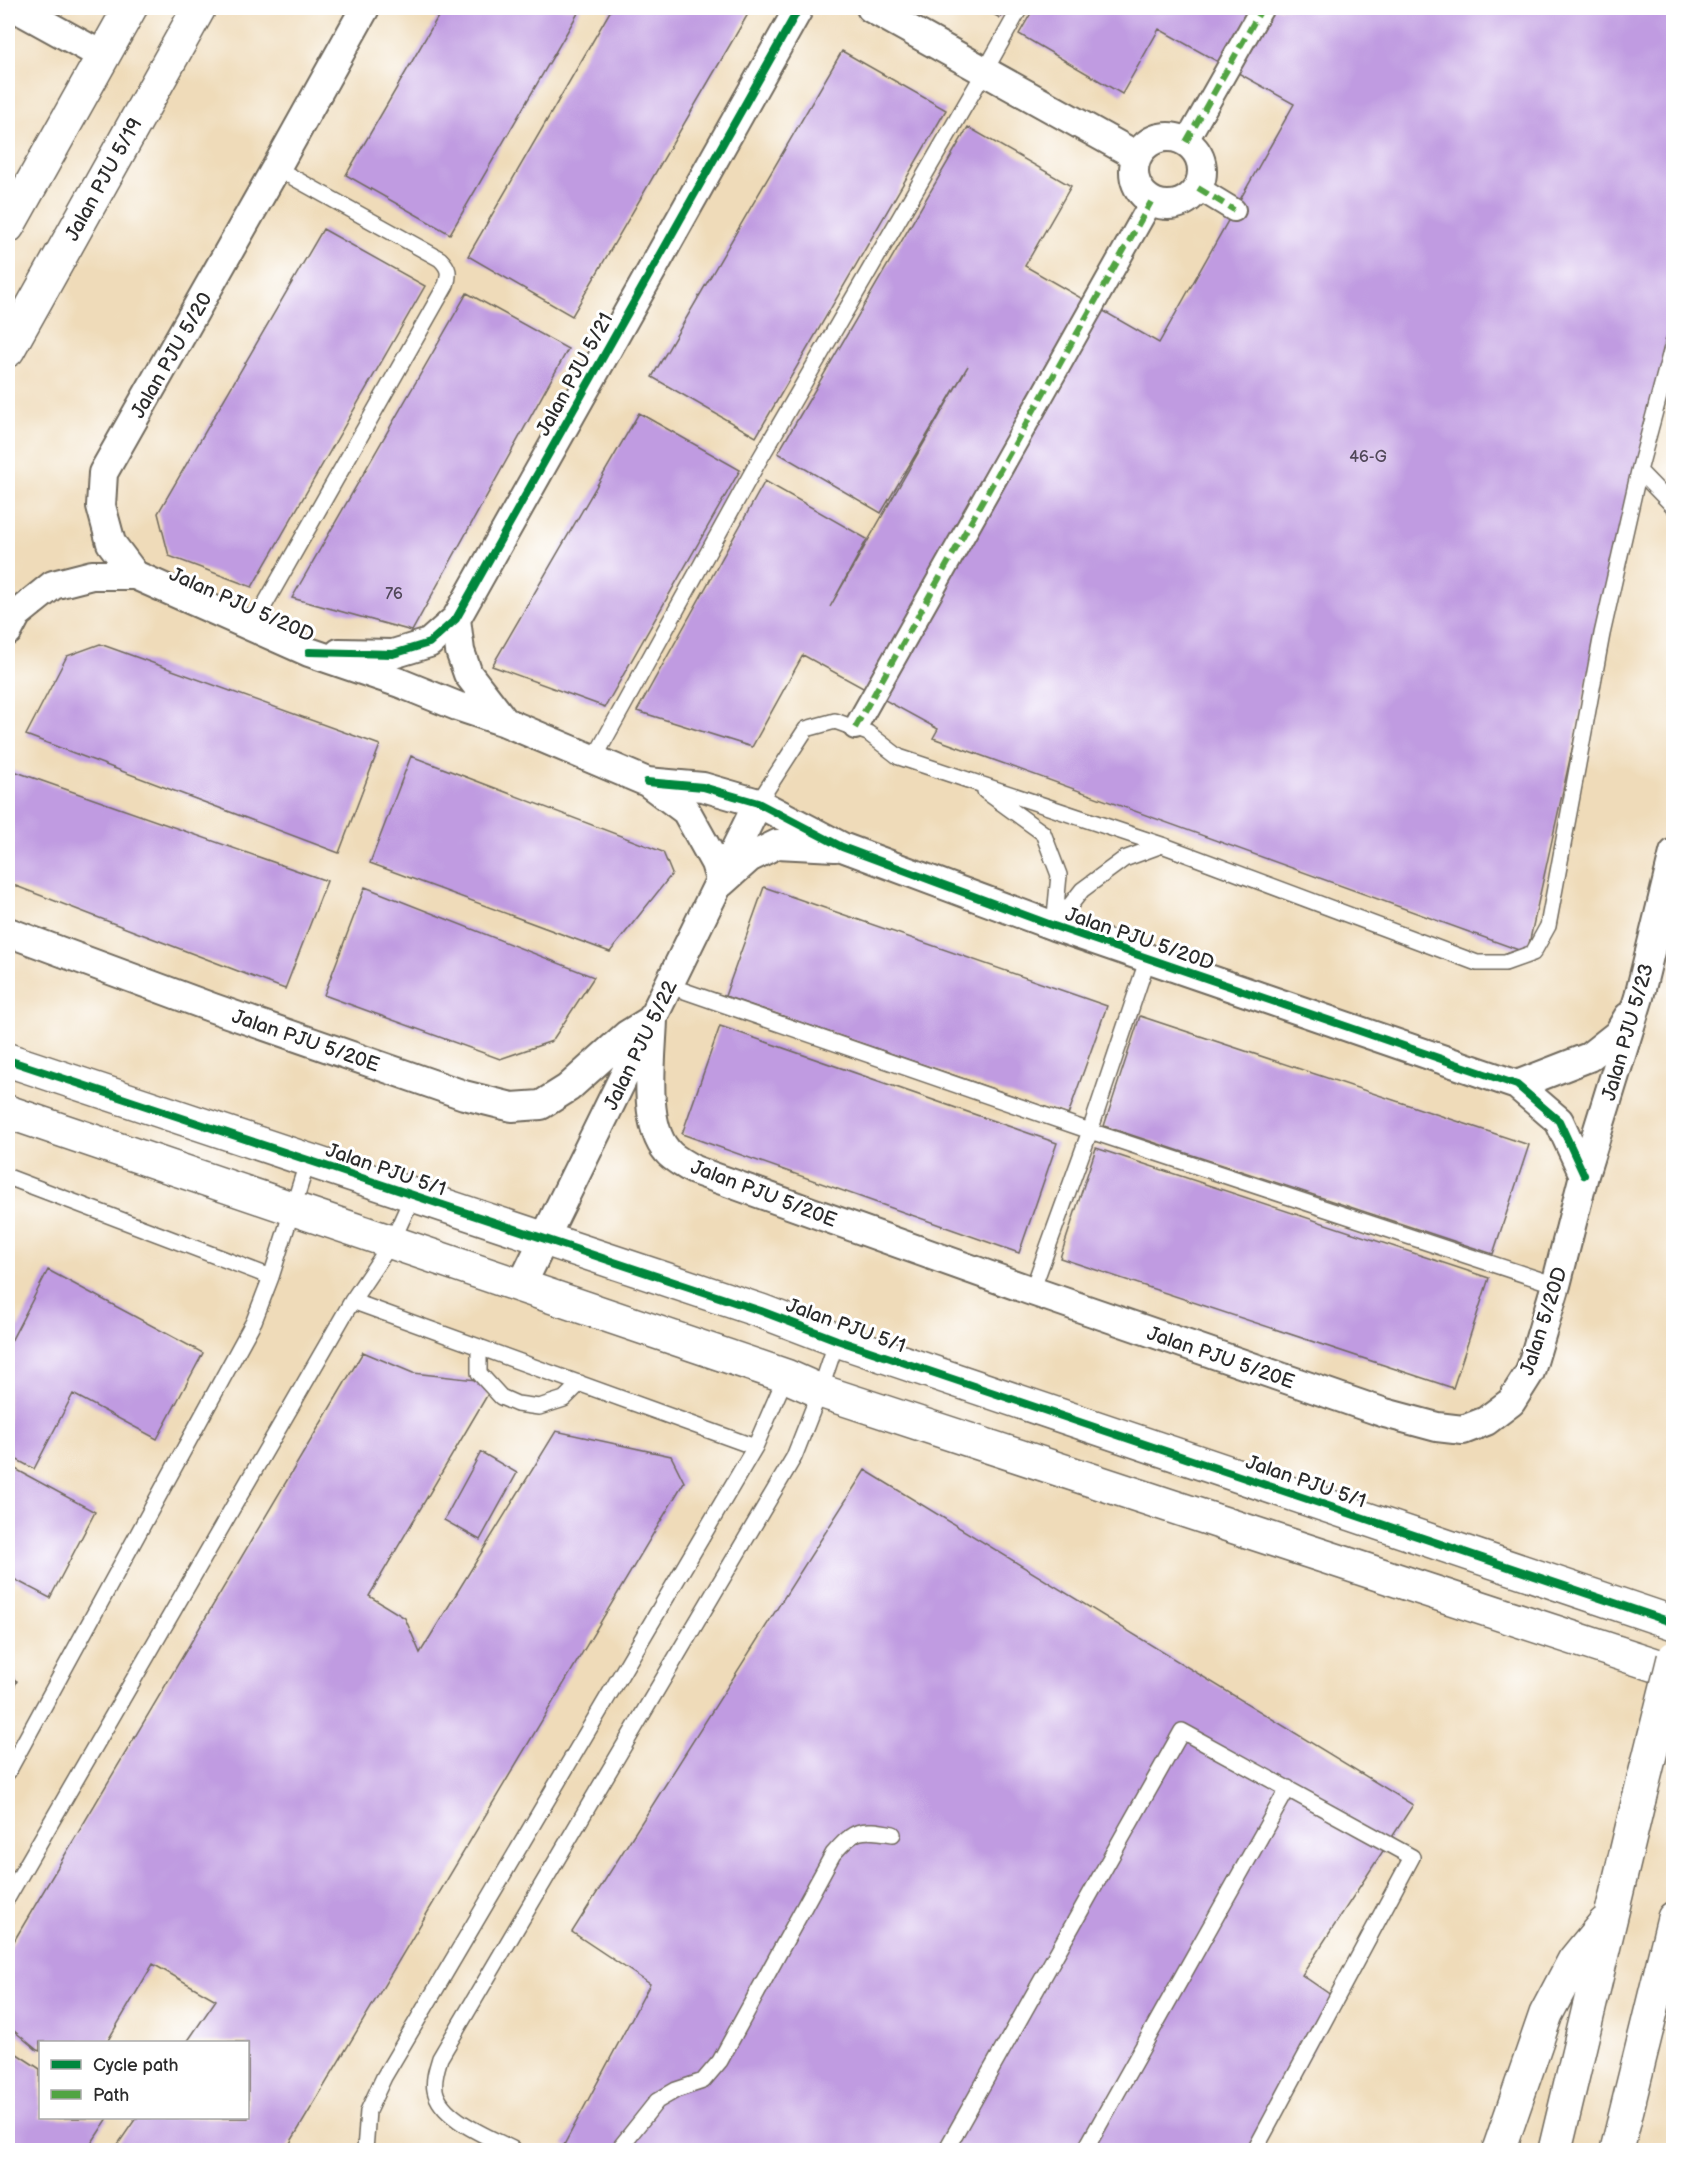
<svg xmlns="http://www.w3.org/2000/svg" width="1681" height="2158" font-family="'Balsamiq Sans',sans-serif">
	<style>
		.building { fill: #c09be1 }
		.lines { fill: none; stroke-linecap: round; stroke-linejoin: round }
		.service-casing { stroke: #70695d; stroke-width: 18 }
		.pedestrian-casing { stroke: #70695d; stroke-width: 26 }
		.minor-casing { stroke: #70695d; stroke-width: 32 }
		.tertiary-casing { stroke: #70695d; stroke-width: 36 }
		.motorway-casing { stroke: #70695d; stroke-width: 36 }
		.service { stroke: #fff; stroke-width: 15 }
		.pedestrian { stroke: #fff; stroke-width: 22 }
		.minor { stroke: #fff; stroke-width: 28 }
		.tertiary { stroke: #fff; stroke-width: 33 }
		.motorway { stroke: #fff; stroke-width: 33 }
		.motorway-bridge-casing { stroke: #70695d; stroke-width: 36; stroke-linecap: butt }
		.motorway-bridge { stroke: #fff; stroke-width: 33 }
		.quiet { stroke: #51a443; stroke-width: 6; stroke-dasharray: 12 6; stroke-linecap: butt }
		.cycleway-casing { stroke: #fff; stroke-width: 11 }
		.cycleway { stroke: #00873e; stroke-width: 8 }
		.labels { text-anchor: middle; stroke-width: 6; stroke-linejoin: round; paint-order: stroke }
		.number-label { font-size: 16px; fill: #504758 }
		.street-label { font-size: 20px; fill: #2b2b2b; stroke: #fff }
	</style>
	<rect width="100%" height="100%" fill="#fff"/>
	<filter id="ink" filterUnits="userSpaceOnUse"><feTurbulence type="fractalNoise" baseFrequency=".0167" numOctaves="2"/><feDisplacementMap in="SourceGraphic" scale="12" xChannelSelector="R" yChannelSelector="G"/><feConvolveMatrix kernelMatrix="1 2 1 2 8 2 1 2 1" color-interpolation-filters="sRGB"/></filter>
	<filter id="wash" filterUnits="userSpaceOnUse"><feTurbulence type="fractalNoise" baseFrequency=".008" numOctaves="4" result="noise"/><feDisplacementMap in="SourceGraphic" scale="24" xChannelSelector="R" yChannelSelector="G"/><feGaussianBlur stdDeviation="1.35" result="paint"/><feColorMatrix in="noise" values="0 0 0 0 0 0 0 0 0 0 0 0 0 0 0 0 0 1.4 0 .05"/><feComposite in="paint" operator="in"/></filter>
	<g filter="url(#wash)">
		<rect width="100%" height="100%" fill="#efdbb9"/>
		<g id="blocks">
			<path class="building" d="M443,8h138l-131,226 -104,-59z
				M612,8h125l11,6 -176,302 -104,-60z
				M982,8h24l-6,10z
				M1034,8h640v328l-62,233 -85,384 -594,-215 5,-9 -135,-74 -51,92 -115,-36 128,-230 102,58 -37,68 138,-241 -87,147 -103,-60 190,-326 103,59 -46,80 134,77 135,-239 -135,-75 -37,65 -103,-60z
				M842,51l104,59 -190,327 -104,-60z
				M323,229l102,57 -173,301 -83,-31 -11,-43z
				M467,293l101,56 -156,282 -120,-33z
				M639,413l101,57 -135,237 -113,-41z
				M100,644l280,101 -41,108 -313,-118 41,-79z
				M411,756l252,96 9,22 -62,78 -240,-89z
				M8,769l319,112 -42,108 -277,-106z
				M365,887l229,90 -42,64 -52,18 -176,-64z
				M764,887l343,119 -39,109 -343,-119z
				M1140,1016l389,129 -36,109 -389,-128z
				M720,1026l337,117 -38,110 -337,-119z
				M1096,1148l393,130 -36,110 -393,-130z
				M48,1270l155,83 -46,86 -84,-45 -39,75 -26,-14v-108z
				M363,1352l50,21 82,9 -126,214 36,22 15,35 136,-222 115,25 13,26 -398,668h-172l22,-32h112v-76h-61l29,-42 -63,-36 -46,78h-67v9l-3,-1 -29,-24v-75z
				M481,1452l36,21 -37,67 -36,-20z
				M8,1465l87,47 -45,86 -42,-22z
				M865,1470l548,335 -111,170 39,27 -87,148h-681l-9,-5 86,-161 -78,-52z
				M8,1676l9,5 -9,19z
				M8,2048l32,21v49h68l-21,32h-79z"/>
		</g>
	</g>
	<g filter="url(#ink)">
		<use href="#blocks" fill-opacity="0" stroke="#70695d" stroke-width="1.5"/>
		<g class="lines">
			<defs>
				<path id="service" d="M1639,471l35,36
					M252,627l194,-342c4,-12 3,-17 -6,-26l-164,-91
					M594,759l164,-297 227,-391 35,-63
					M985,791l58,42 16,42 -5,51
					M758,803l48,-74 29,-8 33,12 31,24 263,88 315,118h28l28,-10 15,-27 54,-292 37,-163 35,-131
					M1054,926l28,-36 42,-31 38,-14
					M670,986l420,145 466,154
					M8,1177l263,100
					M1032,1291l58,-160 58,-173
					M352,1301l403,146
					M479,1347v26l22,24 16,7 22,3 25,-8 16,-16
					M8,1772l246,-451 17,-44 37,-117
					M8,1897l344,-596 40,-59 21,-47
					M365,2150l3,-39 16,-34 371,-630 31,-71
					M514,2150c-24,-13 -74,-31 -79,-60 -2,-11 2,-22 5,-32l354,-601 26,-66 17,-51
					M618,2150l39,-49 19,-11 27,-9 17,-20 113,-207c22,-25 27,-26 60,-20
					M946,2150l236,-419 230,126 -157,293
					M1085,2150l203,-362"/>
				<path id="pedestrian" d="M1186,142l76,-134
					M1198,188l36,22
					M855,728l296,-526"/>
				<path id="minor" d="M16,8l87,48
					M871,8l266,148
					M1134 171a34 34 0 1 1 68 0a34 34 0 1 1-68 0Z
					M135,575l-24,-32 -10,-37 2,-33 173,-305 89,-160
					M456,619l4,32 8,23 37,48
					M8,631l9,-17 36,-29 39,-10h43l174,77 91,31 57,23 48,16 142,60 39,29 29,52 6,20 28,-25 28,-14 58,3
					M339,653l54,1 36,-11 27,-24 343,-611
					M647,782l56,5 55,16 84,44 212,79 463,159 42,36 25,54
					M8,932l205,76 251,87 48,12 29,-2 27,-17 59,-53 26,-16
					M653,1019c-1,36 -11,104 14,132 6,8 19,14 27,19l338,121 353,122 52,14 26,3 23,-9 25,-19 19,-30 26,-87 28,-110 55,-178 35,-144
					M1517,1085l72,-28 29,-23 10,-17
					M521,1286l237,-483"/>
				<path id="tertiary" d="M8,226l122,-218
					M8,350l191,-342
					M8,1060l753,251 76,29 837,283
					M8,1112l778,264 34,15 854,280"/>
				<path id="motorway" d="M1499,2150l47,-136 28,-53 31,-38
					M1555,2150l84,-351
					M1617,2150l57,-232"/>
			</defs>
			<use href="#service" class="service-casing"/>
			<use href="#pedestrian" class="pedestrian-casing"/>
			<use href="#minor" class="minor-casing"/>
			<use href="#tertiary" class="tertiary-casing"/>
			<use href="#motorway" class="motorway-casing"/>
			<use href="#service" class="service"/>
			<use href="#pedestrian" class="pedestrian"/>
			<use href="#minor" class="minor"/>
			<use href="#tertiary" class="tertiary"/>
			<use href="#motorway" class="motorway"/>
			<defs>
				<path id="motorway-bridge" d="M1639,1799l35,-141"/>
			</defs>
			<use href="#motorway-bridge" class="motorway-bridge-casing"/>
			<use href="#motorway-bridge" class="motorway-bridge"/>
			<path class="quiet" d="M1186,142l76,-134
				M1198,188l36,22
				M855,728l296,-526"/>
			<defs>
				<path id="cycleway" d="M309,652l84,2 36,-11 27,-24 343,-611
					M647,782l56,5 55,16 84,44 212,79 463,159 42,36 25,54
					M8,1060l753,251 76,29 837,283"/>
			</defs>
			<use href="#cycleway" class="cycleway-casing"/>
			<use href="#cycleway" class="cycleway"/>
		</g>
	</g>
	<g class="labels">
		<g class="number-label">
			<text x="1368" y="462">46-G</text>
			<text x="394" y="599">76</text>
		</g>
		<g class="street-label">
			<text transform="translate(103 179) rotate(-61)" y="7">Jalan PJU 5/19</text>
			<text transform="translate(171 355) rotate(-60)" y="7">Jalan PJU 5/20</text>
			<text transform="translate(574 374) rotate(-61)" y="7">Jalan PJU 5/21</text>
			<text transform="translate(242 604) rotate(24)" y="7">Jalan PJU 5/20D</text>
			<text transform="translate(1140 938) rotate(19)" y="7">Jalan PJU 5/20D</text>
			<text transform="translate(1627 1032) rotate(-74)" y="7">Jalan PJU 5/23</text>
			<text transform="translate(306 1040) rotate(19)" y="7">Jalan PJU 5/20E</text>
			<text transform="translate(640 1045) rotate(-64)" y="7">Jalan PJU 5/22</text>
			<text transform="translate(386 1169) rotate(19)" y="7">Jalan PJU 5/1</text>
			<text transform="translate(764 1193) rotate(21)" y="7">Jalan PJU 5/20E</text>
			<text transform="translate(1543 1321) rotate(-72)" y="7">Jalan 5/20D</text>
			<text transform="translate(846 1325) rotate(20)" y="7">Jalan PJU 5/1</text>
			<text transform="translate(1221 1357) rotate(19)" y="7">Jalan PJU 5/20E</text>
			<text transform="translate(1306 1481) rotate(19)" y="7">Jalan PJU 5/1</text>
		</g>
	</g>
	<rect width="1681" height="2158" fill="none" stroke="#fff" stroke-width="30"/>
	<rect x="39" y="2041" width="210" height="78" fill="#ffffff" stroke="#aaaaaa" stroke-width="1.5"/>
	<rect x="51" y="2060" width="30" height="9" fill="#00873e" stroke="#aaaaaa" stroke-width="1.5"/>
	<text x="93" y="2071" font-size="18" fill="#2b2b2b">Cycle path</text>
	<rect x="51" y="2090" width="30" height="9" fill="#51a443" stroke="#aaaaaa" stroke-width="1.5"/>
	<text x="93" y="2101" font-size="18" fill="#2b2b2b">Path</text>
</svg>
